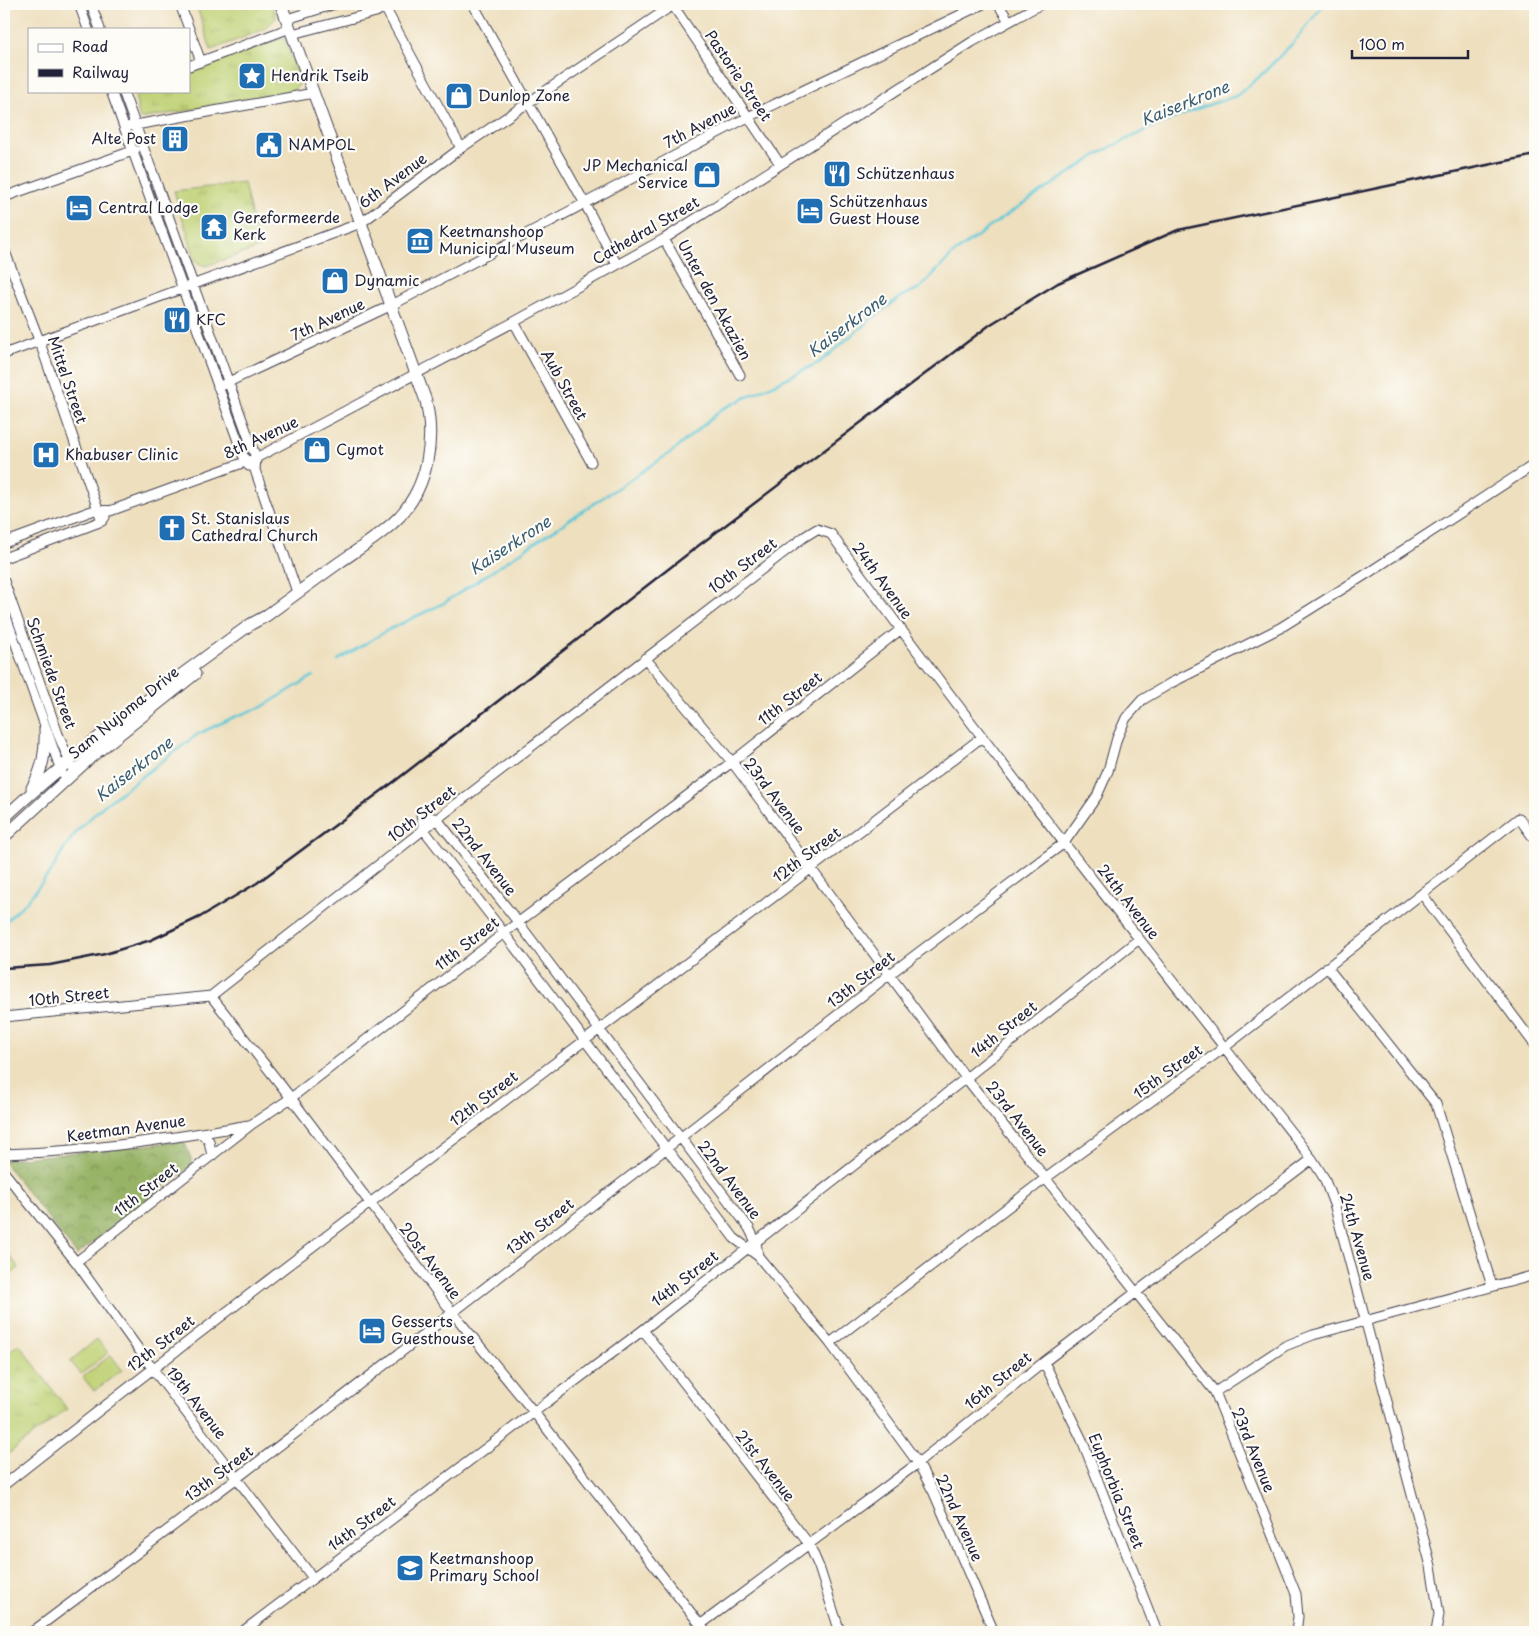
<svg xmlns="http://www.w3.org/2000/svg" width="1539" height="1636" font-family="'Playpen Sans',sans-serif">
	<style>
		.grass { fill: url(#grass-tufts); stroke: #707a58 }
		.forest { fill: url(#forest-crowns); stroke: #5c6a50 }
		.pitch { fill: #bfd175; stroke: #707a58 }
		.lines { fill: none; stroke-linecap: round; stroke-linejoin: round }
		.stream { stroke: #5dc7d7; stroke-width: 2.5 }
		.minor-casing { stroke: #413e4f; stroke-width: 11 }
		.major-casing { stroke: #413e4f; stroke-width: 13 }
		.minor { stroke: #fff; stroke-width: 9 }
		.major { stroke: #fff; stroke-width: 11 }
		.rail { stroke: #22223b; stroke-width: 2.5 }
		.labels { text-anchor: middle; stroke-width: 4.5; stroke-linejoin: round; paint-order: stroke }
		.poi-label { font-size: 15px; fill: #22223b; stroke: #fdfcf7; text-anchor: start }
		.street-label { font-size: 15px; fill: #22223b; stroke: #fdfcf7 }
		.water-label { font-size: 16px; font-style: italic; fill: #375c72; stroke: #fdfcf7 }
	</style>
	<defs>
		<pattern id="grass-tufts" width="24" height="20" patternUnits="userSpaceOnUse" patternTransform="scale(1.25)"><rect width="24" height="20" fill="#bfd175"/><path d="M3 7l-1-3M5 7V3M7 7l1-3M15 17l-1-3M17 17v-4M19 17l1-3" fill="none" stroke="#a4b366"/></pattern>
		<pattern id="forest-crowns" width="20" height="18" patternUnits="userSpaceOnUse" patternTransform="scale(1.25)"><rect width="20" height="18" fill="#97b366"/><path d="M2 6a3 3 0 1 1 6 0M12 15a3 3 0 1 1 6 0" fill="none" stroke="#7b9155"/></pattern>
	</defs>
	<rect width="100%" height="100%" fill="#fdfcf7"/>
	<filter id="ink" filterUnits="userSpaceOnUse"><feTurbulence type="fractalNoise" baseFrequency=".02" numOctaves="2"/><feDisplacementMap in="SourceGraphic" scale="10" xChannelSelector="R" yChannelSelector="G"/><feConvolveMatrix kernelMatrix="1 2 1 2 8 2 1 2 1" color-interpolation-filters="sRGB"/></filter>
	<filter id="wash" filterUnits="userSpaceOnUse"><feTurbulence type="fractalNoise" baseFrequency=".0096" numOctaves="4" result="noise"/><feDisplacementMap in="SourceGraphic" scale="20" xChannelSelector="R" yChannelSelector="G"/><feGaussianBlur stdDeviation="1.12" result="paint"/><feColorMatrix in="noise" values="0 0 0 0 0 0 0 0 0 0 0 0 0 0 0 0 0 1.4 0 .05"/><feComposite in="paint" operator="in"/></filter>
	<g filter="url(#wash)">
		<rect width="100%" height="100%" fill="#eedfbe"/>
		<path class="grass" d="M196,4h76l4,14 -11,11 -54,21z
			M284,38l17,45 -10,9 -151,27 -6,-28h55v-21z
			M244,183l15,65 -54,18 -9,-4 -22,-71z
			M19,1344l48,65 -63,48v-102z"/>
		<path class="forest" d="M184,1141l9,23 -116,91 -73,-93v-2z"/>
		<path class="pitch" d="M4,1248l15,20 -15,12v-33z
			M97,1339l11,14 -27,21 -11,-13z
			M111,1355l11,15 -28,21 -11,-14z"/>
		<g class="lines">
			<path class="stream" d="M338,660l50,-30 56,-27 229,-152 49,-42 98,-47 52,-44 30,-22 18,-8 33,-34 49,-36 101,-67 45,-22 57,-23 31,-10 23,-19 35,-35 30,-38
				M4,923l23,-22 25,-31 11,-20 15,-20 25,-24 95,-72 36,-17 28,-10 51,-31"/>
		</g>
	</g>
	<g filter="url(#ink)">
		<g class="lines">
			<defs>
				<path id="minor" d="M79,4l9,25
					M91,4l9,25
					M180,4l21,58
					M383,4l78,144
					M473,4l111,198 33,63
					M672,4l108,160
					M998,4l11,17
					M287,19l48,-15
					M292,34l84,-22 13,-8
					M189,66l101,-38
					M111,91l135,372 3,3
					M123,91l133,367 -1,12 42,122
					M130,126l184,-33
					M4,197l131,-47
					M664,239l76,136
					M4,249l35,91 63,181
					M514,322l77,140
					M4,354l357,-131 100,-75 212,-143 11,-1
					M218,387l174,-82 356,-188 235,-113
					M4,543l93,-34 13,2 146,-53 258,-136 150,-83 308,-197 69,-38
					M4,558l98,-37 3,-4
					M4,581l54,153 16,38
					M4,611l58,162
					M645,658l87,104 234,316 249,314 81,202 2,23 -2,15
					M1422,894l113,151
					M1327,967l109,137 56,182
					M211,996l80,102 161,214 81,99 173,221
					M4,1017l207,-21 226,-177 367,-282 13,-8 14,5c154,213 319,418 481,625l12,19 11,29 96,359 8,48 -3,18
					M201,1133l8,8 3,15
					M4,1154c82,-2 164,-15 245,-29
					M4,1172l72,90 76,106 161,210
					M758,1256l-2,-14 -7,-14 -231,-306 -81,-103 -16,-5 3,16 80,103 230,305 24,18 72,87 88,120 16,30 60,139
					M76,1262l176,-138 39,-26 213,-165 228,-171 168,-132
					M643,1330l166,214 10,23 21,65
					M830,1343l216,-165 179,-131 294,-229 16,22
					M1044,1362l38,78 75,192
					M1215,1392l70,-46 28,-11 222,-60
					M4,1485c322,-254 654,-496 978,-748
					M700,1625l218,-162 126,-101 268,-203
					M32,1632l205,-154 443,-340 210,-164 174,-131 33,-47 11,-25 9,-33 9,-20 16,-18 29,-17 109,-55 88,-55 167,-109
					M242,1632l401,-302 323,-252 173,-139"/>
				<path id="major" d="M32,788c11,-19 14,-37 13,-59
					M4,818c77,-72 162,-132 247,-194l15,-8c24,-18 49,-36 74,-54 20,-14 43,-28 60,-46 28,-31 35,-75 26,-115l-145,-397
					M4,837l87,-80 104,-83"/>
			</defs>
			<use href="#minor" class="minor-casing"/>
			<use href="#major" class="major-casing"/>
			<use href="#minor" class="minor"/>
			<use href="#major" class="major"/>
			<path class="rail" d="M4,968l46,-3 55,-11 46,-14 49,-23 57,-34 138,-102 303,-235 293,-222 67,-41 120,-53 357,-75"/>
		</g>
	</g>
	<defs>
		<symbol id="sight-square" viewBox="-11 -11 22 22"><rect x="-9" y="-9" width="18" height="18" rx="4" fill="#1f6fb2" stroke="#fdfcf7"/><path d="M0-6L1.8-2.2L6-1.7L2.9 1.2L3.7 5.4L0 3.3L-3.7 5.4L-2.9 1.2L-6-1.7L-1.8-2.2Z" fill="#fff"/></symbol>
		<symbol id="shop-square" viewBox="-11 -11 22 22"><rect x="-9" y="-9" width="18" height="18" rx="4" fill="#1f6fb2" stroke="#fdfcf7"/><path d="M-5-2.5h2.3a2.7 3.5 0 0 1 5.4 0H5L5.5 6h-11ZM-1.5-2.5h3a1.5 2.3 0 0 0-3 0Z" fill="#fff"/></symbol>
		<symbol id="building-square" viewBox="-11 -11 22 22"><rect x="-9" y="-9" width="18" height="18" rx="4" fill="#1f6fb2" stroke="#fdfcf7"/><path d="M-4-6H4V6H1V3H-1V6H-4ZM-2.5-4.3h1.7v1.8h-1.7ZM.8-4.3h1.7v1.8H.8ZM-2.5-1h1.7V.8h-1.7ZM.8-1h1.7V.8H.8Z" fill="#fff"/></symbol>
		<symbol id="civic-square" viewBox="-11 -11 22 22"><rect x="-9" y="-9" width="18" height="18" rx="4" fill="#1f6fb2" stroke="#fdfcf7"/><path d="M-.6-6.5H3V-4.5H.6V-3L4-1V1h2V6H-6V1h2V-1L-.6-3ZM-1.2 2.5V6h2.4V2.5Z" fill="#fff"/></symbol>
		<symbol id="restaurant-square" viewBox="-11 -11 22 22"><rect x="-9" y="-9" width="18" height="18" rx="4" fill="#1f6fb2" stroke="#fdfcf7"/><path d="M-5-6h1v4h1v-4h1v4h1v-4h1v5L-1.5 .5V6h-2V.5L-5-1ZM5-6V6H3V1.5H1.5Q1.5-4 5-6Z" fill="#fff"/></symbol>
		<symbol id="hotel-square" viewBox="-11 -11 22 22"><rect x="-9" y="-9" width="18" height="18" rx="4" fill="#1f6fb2" stroke="#fdfcf7"/><path d="M-6-4.5h1.5V1H6V5H4.5V3h-9V5H-6ZM-4 0a1.8 1.8 0 1 1 3.6 0ZM.5 0V-2.5h3Q6-2.5 6 0Z" fill="#fff"/></symbol>
		<symbol id="temple-square" viewBox="-11 -11 22 22"><rect x="-9" y="-9" width="18" height="18" rx="4" fill="#1f6fb2" stroke="#fdfcf7"/><path d="M0-6L5-2H3V0L6.5 2.5H4V6H1.5V3h-3V6H-4V2.5H-6.5L-3 0V-2H-5Z" fill="#fff"/></symbol>
		<symbol id="museum-square" viewBox="-11 -11 22 22"><rect x="-9" y="-9" width="18" height="18" rx="4" fill="#1f6fb2" stroke="#fdfcf7"/><path d="M0-6L6-3V-2H-6V-3ZM-5-1h2V3h-2ZM-1-1h2V3h-2ZM3-1h2V3H3ZM-6 4H6V6H-6Z" fill="#fff"/></symbol>
		<symbol id="hospital-square" viewBox="-11 -11 22 22"><rect x="-9" y="-9" width="18" height="18" rx="4" fill="#1f6fb2" stroke="#fdfcf7"/><path d="M-5-5h3v3.5h4V-5h3V5h-3V1.5h-4V5h-3Z" fill="#fff"/></symbol>
		<symbol id="church-square" viewBox="-11 -11 22 22"><rect x="-9" y="-9" width="18" height="18" rx="4" fill="#1f6fb2" stroke="#fdfcf7"/><path d="M-1.2-6h2.4v3.5h3.3v2.4h-3.3V6h-2.4V-.1h-3.3v-2.4h3.3Z" fill="#fff"/></symbol>
		<symbol id="school-square" viewBox="-11 -11 22 22"><rect x="-9" y="-9" width="18" height="18" rx="4" fill="#1f6fb2" stroke="#fdfcf7"/><path d="M0-5L7-2L0 1L-7-2ZM-4 1L0 2.5L4 1V4Q0 6-4 4Z" fill="#fff"/></symbol>
	</defs>
	<g fill-rule="evenodd">
		<use href="#sight-square" x="236" y="60" width="32" height="32"/>
		<use href="#shop-square" x="443" y="80" width="32" height="32"/>
		<use href="#building-square" x="159" y="123" width="32" height="32"/>
		<use href="#civic-square" x="253" y="129" width="32" height="32"/>
		<use href="#restaurant-square" x="821" y="158" width="32" height="32"/>
		<use href="#shop-square" x="691" y="159" width="32" height="32"/>
		<use href="#hotel-square" x="63" y="192" width="32" height="32"/>
		<use href="#hotel-square" x="794" y="195" width="32" height="32"/>
		<use href="#temple-square" x="198" y="211" width="32" height="32"/>
		<use href="#museum-square" x="404" y="225" width="32" height="32"/>
		<use href="#shop-square" x="319" y="265" width="32" height="32"/>
		<use href="#restaurant-square" x="161" y="304" width="32" height="32"/>
		<use href="#shop-square" x="301" y="434" width="32" height="32"/>
		<use href="#hospital-square" x="30" y="439" width="32" height="32"/>
		<use href="#church-square" x="156" y="512" width="32" height="32"/>
		<use href="#hotel-square" x="356" y="1315" width="32" height="32"/>
		<use href="#school-square" x="394" y="1552" width="32" height="32"/>
	</g>
	<g class="labels">
		<g class="poi-label">
			<text x="271" y="81">Hendrik Tseib</text>
			<text x="478" y="101">Dunlop Zone</text>
			<text x="156" y="144" text-anchor="end">Alte Post</text>
			<text x="288" y="150">NAMPOL</text>
			<text x="688" y="171" text-anchor="end">JP Mechanical<tspan x="688" dy="17">Service</tspan></text>
			<text x="856" y="179">Schützenhaus</text>
			<text x="829" y="207">Schützenhaus<tspan x="829" dy="17">Guest House</tspan></text>
			<text x="98" y="213">Central Lodge</text>
			<text x="233" y="223">Gereformeerde<tspan x="233" dy="17">Kerk</tspan></text>
			<text x="439" y="237">Keetmanshoop<tspan x="439" dy="17">Municipal Museum</tspan></text>
			<text x="354" y="286">Dynamic</text>
			<text x="196" y="325">KFC</text>
			<text x="336" y="455">Cymot</text>
			<text x="65" y="460">Khabuser Clinic</text>
			<text x="191" y="524">St. Stanislaus<tspan x="191" dy="17">Cathedral Church</tspan></text>
			<text x="391" y="1327">Gesserts<tspan x="391" dy="17">Guesthouse</tspan></text>
			<text x="429" y="1564">Keetmanshoop<tspan x="429" dy="17">Primary School</tspan></text>
		</g>
		<g class="street-label">
			<text transform="translate(738 76) rotate(56)" y="5">Pastorie Street</text>
			<text transform="translate(700 126) rotate(-28)" y="5">7th Avenue</text>
			<text transform="translate(393 181) rotate(-37)" y="5">6th Avenue</text>
			<text transform="translate(646 231) rotate(-30)" y="5">Cathedral Street</text>
			<text transform="translate(714 300) rotate(61)" y="5">Unter den Akazien</text>
			<text transform="translate(328 320) rotate(-25)" y="5">7th Avenue</text>
			<text transform="translate(67 380) rotate(71)" y="5">Mittel Street</text>
			<text transform="translate(564 385) rotate(61)" y="5">Aub Street</text>
			<text transform="translate(261 438) rotate(-25)" y="5">8th Avenue</text>
			<text transform="translate(743 566) rotate(-37)" y="5">10th Street</text>
			<text transform="translate(882 581) rotate(54)" y="5">24th Avenue</text>
			<text transform="translate(51 673) rotate(70)" y="5">Schmiede Street</text>
			<text transform="translate(790 699) rotate(-38)" y="5">11th Street</text>
			<text transform="translate(124 713) rotate(-39)" y="5">Sam Nujoma Drive</text>
			<text transform="translate(774 796) rotate(53)" y="5">23rd Avenue</text>
			<text transform="translate(422 814) rotate(-38)" y="5">10th Street</text>
			<text transform="translate(807 855) rotate(-37)" y="5">12th Street</text>
			<text transform="translate(484 857) rotate(52)" y="5">22nd Avenue</text>
			<text transform="translate(1128 902) rotate(52)" y="5">24th Avenue</text>
			<text transform="translate(467 944) rotate(-38)" y="5">11th Street</text>
			<text transform="translate(861 980) rotate(-38)" y="5">13th Street</text>
			<text transform="translate(69 997) rotate(-6)" y="5">10th Street</text>
			<text transform="translate(1004 1030) rotate(-39)" y="5">14th Street</text>
			<text transform="translate(1168 1072) rotate(-36)" y="5">15th Street</text>
			<text transform="translate(484 1099) rotate(-37)" y="5">12th Street</text>
			<text transform="translate(1017 1119) rotate(52)" y="5">23rd Avenue</text>
			<text transform="translate(126 1129) rotate(-8)" y="5">Keetman Avenue</text>
			<text transform="translate(729 1180) rotate(53)" y="5">22nd Avenue</text>
			<text transform="translate(146 1190) rotate(-38)" y="5">11th Street</text>
			<text transform="translate(540 1227) rotate(-38)" y="5">13th Street</text>
			<text transform="translate(1357 1237) rotate(74)" y="5">24th Avenue</text>
			<text transform="translate(430 1261) rotate(53)" y="5">20st Avenue</text>
			<text transform="translate(685 1279) rotate(-38)" y="5">14th Street</text>
			<text transform="translate(161 1344) rotate(-38)" y="5">12th Street</text>
			<text transform="translate(998 1381) rotate(-39)" y="5">16th Street</text>
			<text transform="translate(196 1403) rotate(52)" y="5">19th Avenue</text>
			<text transform="translate(1253 1450) rotate(68)" y="5">23rd Avenue</text>
			<text transform="translate(765 1466) rotate(52)" y="5">21st Avenue</text>
			<text transform="translate(219 1474) rotate(-37)" y="5">13th Street</text>
			<text transform="translate(1116 1491) rotate(68)" y="5">Euphorbia Street</text>
			<text transform="translate(959 1518) rotate(66)" y="5">22nd Avenue</text>
			<text transform="translate(362 1524) rotate(-37)" y="5">14th Street</text>
		</g>
		<g class="water-label">
			<text transform="translate(1185 103) rotate(-22)" y="6">Kaiserkrone</text>
			<text transform="translate(847 325) rotate(-37)" y="6">Kaiserkrone</text>
			<text transform="translate(510 545) rotate(-33)" y="6">Kaiserkrone</text>
			<text transform="translate(134 769) rotate(-38)" y="6">Kaiserkrone</text>
		</g>
	</g>
	<rect width="1539" height="1636" fill="none" stroke="#fdfcf7" stroke-width="20"/>
	<rect x="28" y="28" width="162" height="65" fill="#fdfcf7" stroke="#a5a5ac"/>
	<rect x="38" y="44" width="25" height="8" fill="#ffffff" stroke="#a5a5ac"/>
	<text x="72" y="52" font-size="15" fill="#22223b">Road</text>
	<rect x="38" y="69" width="25" height="8" fill="#22223b" stroke="#a5a5ac"/>
	<text x="72" y="78" font-size="15" fill="#22223b">Railway</text>
	<path d="M1352 50v8h116v-8" fill="none" stroke="#22223b" stroke-width="2.5"/>
	<text x="1359" y="50" font-size="15" fill="#22223b" stroke="#fdfcf7" stroke-width="4" paint-order="stroke">100 m</text>
</svg>
